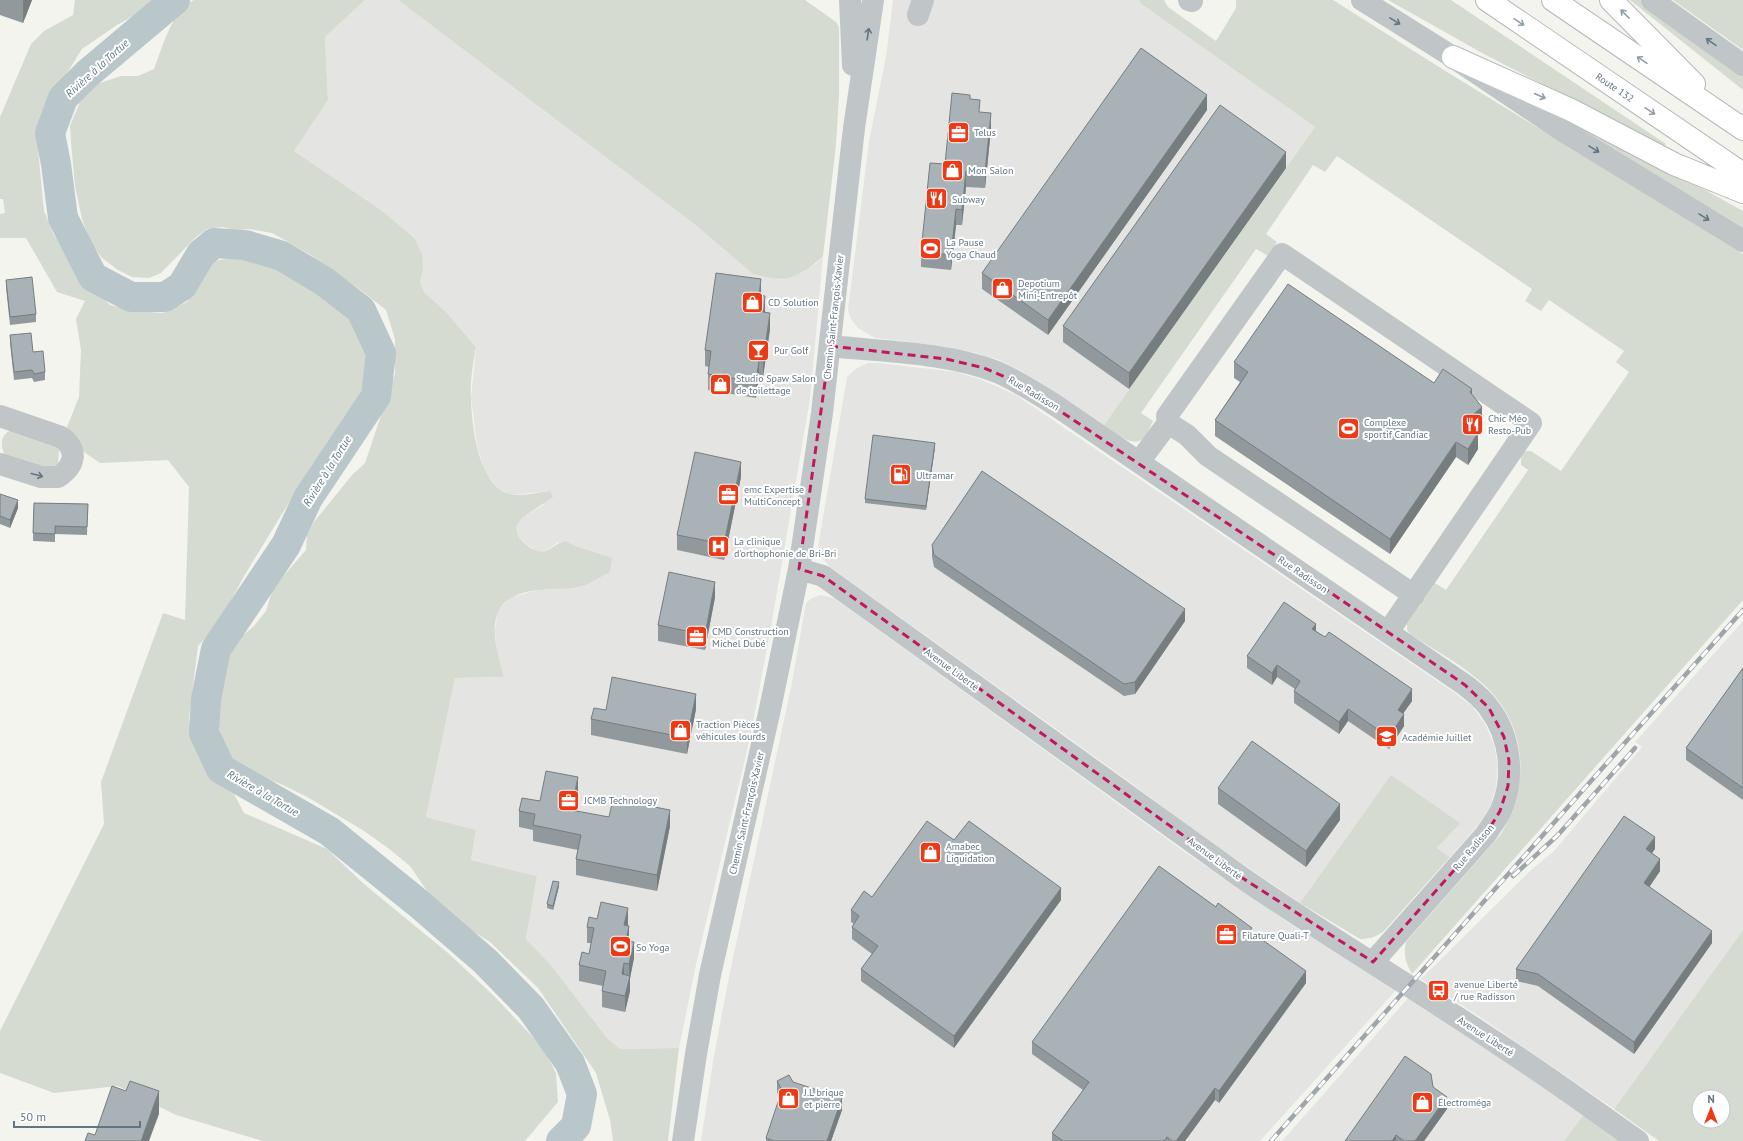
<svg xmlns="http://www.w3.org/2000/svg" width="1743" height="1141" font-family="'PT Sans',sans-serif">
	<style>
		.built { fill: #e4e5e3 }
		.green { fill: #d5dbd0; fill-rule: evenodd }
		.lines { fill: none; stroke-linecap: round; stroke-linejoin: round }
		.river { stroke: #b9c7cb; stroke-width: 30 }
		.highway-casing { stroke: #b5b8bb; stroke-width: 24 }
		.minor { stroke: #c0c5c7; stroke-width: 22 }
		.highway { stroke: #fff; stroke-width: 22 }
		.rail-casing { stroke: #9ea6ab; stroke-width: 4.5 }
		.rail { stroke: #fff; stroke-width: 3; stroke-dasharray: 9; stroke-linecap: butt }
		.wall { fill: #91999d }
		.shaded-wall { fill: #767d7f }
		.building { fill: #a9b2b6; stroke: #767d7f }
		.oneway { stroke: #909ea8 }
		.oneway2 { stroke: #617582 }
		.marked { fill: none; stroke: #c2185b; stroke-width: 3; stroke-dasharray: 8 5; stroke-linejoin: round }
		.labels { text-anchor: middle; stroke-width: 4; stroke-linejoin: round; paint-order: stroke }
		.street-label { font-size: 10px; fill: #617582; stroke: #fff }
		.poi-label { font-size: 10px; fill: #617582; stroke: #fff; text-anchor: start }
		.water-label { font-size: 11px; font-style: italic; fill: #5c7980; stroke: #fff }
	</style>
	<rect width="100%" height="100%" fill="#f4f4ef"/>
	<path class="built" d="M365,0h33l295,223 60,51 10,3 12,1 29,-8 13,-7 6,-7 -13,143 -39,228 -21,111 -53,222 -18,88 -59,1 -13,-11 -56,-73 -25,-26 11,-63 -66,-16 5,-30 -50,-13 29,-139 49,-1 -7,-23 -2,-24 3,-20 13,-13 27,-7 45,-4 -8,-40 -9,-5 -9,2 -11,8 -7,1 -12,-7 -10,-9 -1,-9 6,-9 21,-13 7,-14 -38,4 -12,-5 -15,-17 -8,-28 -6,-47 5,-51 -29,-34 -23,-21 -4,-10 3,-12 -42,-60 -87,-59 34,-51 -3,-63z
		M893,0h246l1,3 175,124 -211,298 -63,-42 -22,-13 -20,-10 -23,-7 -35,-7 -66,-8 -17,-10 -7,-9 -3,-9 21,-169 17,-84z
		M868,363h11l77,9 24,7 36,16 439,298 17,13 13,18 9,20 4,22 -2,21 -6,20 -10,16 -30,34 -78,-55 -72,101 -94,-64 -83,-62 -293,-210 -8,-9 -4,-8 1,-9 28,-164 10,-9z
		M821,595l13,3 10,7 341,247 110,75 101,63 -136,151h-559l13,-86 17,-88 60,-280 15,-84 6,-5z
		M1743,621v309l-129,179 -134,-92 -59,-38 110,-109 23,-19 88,-104 -7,-5z
		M1409,997l175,117 -20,27h-282z"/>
	<path class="green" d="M75,0h85l-7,5 -36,20 -35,24 -40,64 -4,36 6,62 10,24 32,44 24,26 24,6 29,2 24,-11 27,-41 29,-5 29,10 51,30 35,32 11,25v32l-21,33 -27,35 -28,43 -49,80 -25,47 -21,23 -9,73 5,28 14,21 25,24 11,21 83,36 37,35 84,69 46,43 50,53 12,24 2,29 -33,39h-262l-87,-26 -58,-29 -64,7 -54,-20v-42l104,-207 -3,-42 62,-169 22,7 4,-133 -21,-27 -68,3 -16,-11 -17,-25 12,-30 2,-47 -5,-31 9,-18 -28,-9 -31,-54h-26v-24l5,-1 -2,-14h-3v-82l31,-73 13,-13 29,-16z
		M194,0h171l-40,37 3,63 -34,51 87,59 33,28 8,16 1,16 -3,12 4,10 23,21 29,34c-3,16 -6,35 -5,52 1,27 7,87 39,95 10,3 30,-2 40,-3l3,6 -31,21 -6,9c1,3 1,7 2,9 5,8 19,18 28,15 7,-3 10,-8 20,-10l9,5 37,12 -2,14c-9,4 -18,11 -28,14 -13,4 -29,2 -42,4 -58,5 -48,45 -36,87l-49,1 -29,139 50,13 -5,30 66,16 -11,63 25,26 56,73 13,11 59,-1 -11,93h-55l-3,-21 -14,-47 -58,-85 -48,-46 -38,-24 -23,-24 -19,-28 -22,-18 -24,-17 -55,-33 -26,-13 -42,-16 -11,-12 -6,-12 -7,-24v-28l4,-30 14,-21 19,-16 12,-15 7,-23 33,-38 1,-15 7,-13 38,-47 13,-12 30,-89v-35l-9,-29 -28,-22 -49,-34 -37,-21 -23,-4 -15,1 -11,-3 -16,2 -11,8 -35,36 -12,5 -17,-1 -14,-7 -16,-12 -11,-15 -9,-24 -7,-33 -4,-44 -1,-16 14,-34 9,-9h7l21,-7h17l16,-7c8,-20 18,-60 40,-69z
		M398,0h407l31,22 3,5v68l-3,50 -13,111c-6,7 -25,20 -35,22 -11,2 -25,-1 -35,-4l-60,-51z
		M1139,0h25l4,7 48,34 20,-33v-8h97l114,72 296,182v346l-331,374c-6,-11 -9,-19 -6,-32l95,-108c32,-53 25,-117 -25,-156 -20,-17 -44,-29 -66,-44l-3,-4v-6l28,-41 11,7 82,-120 -7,-5v-10l4,-4h6l30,20 68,-99 -13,-10 8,-11 -75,-51 -8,11 -16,-10 7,-12 -195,-133 -12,16 -12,-7 -47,69 11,8 -9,14 -12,-7 -115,164 12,8c-3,5 -5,14 -9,17 -12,11 -30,-6 -40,-13l211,-298 -175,-124z
		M1388,0h63l215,144 -2,3 -180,-93z
		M1630,0h10l103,74v16z
		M1673,0h70v50z
		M1583,128l106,53 54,30v21l-162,-100z
		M12,430l40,11 7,9 -1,13 -6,5 -6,2 -41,-14c-5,-11 -5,-22 7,-26z
		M1391,775l69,48 -23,25 13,9 -66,74c-8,6 -14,8 -24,8l-60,-36z
		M1743,930v211h-84l-45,-32zM1699,1097h24v24h-24z
		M1584,1114l38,27h-58z"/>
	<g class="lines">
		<path class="river" d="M175,0l-88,74 -24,24 -13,35 6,31 7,54 30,59 38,20h34l17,-11 19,-32 13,-11 31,2 37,11 43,26 36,28 20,43 -5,43 -68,102 -22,47 -70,104 -10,50 -2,34 17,36 108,62 89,72 67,58 46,47 39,55 12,31 -6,32 -15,15"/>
		<defs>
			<path id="highway" d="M1487,0l256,174
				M1553,0l190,129
				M1611,0l83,84
				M1453,57l118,53 103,54 69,28"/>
		</defs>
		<use href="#highway" class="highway-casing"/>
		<path class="minor" d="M850,0l3,65
			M1189,0l3,1
			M1362,0l91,57 107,72 183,112
			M1652,0l91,65
			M918,15l5,-15
			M830,346c55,6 115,6 167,26 21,9 41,22 61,35l407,278c9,7 18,14 24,23 22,29 26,70 12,102 -4,9 -10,16 -15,24l-113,128
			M0,416l61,21c18,13 14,29 -3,40h-17l-41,-13
			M1168,423l19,12 21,21 206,139
			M1139,462l29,-39 -1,-7 115,-162 221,150 28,19 -143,209
			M799,569l24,7 418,301c84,58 172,110 257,167 48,31 93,64 140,97
			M683,1141l13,-87 14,-79 60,-266 29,-140 23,-156 32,-285 19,-128"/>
		<use href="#highway" class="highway"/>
		<defs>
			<path id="rail" d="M1513,876l44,-40 78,-88
				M1271,1141l472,-531"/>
		</defs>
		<use href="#rail" class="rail-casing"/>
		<use href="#rail" class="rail"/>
	</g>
	<path class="wall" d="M0,0h32l-9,23 -23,-8z
		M970,99l21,30 -6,59 -19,-1 -4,38h-6l-5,45 -30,-3v-15l24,-88z
		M1207,110l-159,225 -66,-46v-16z
		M1286,168l-157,221 -66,-47v-16z
		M6,280l30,34v8l-26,3 -4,-37z
		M761,296l9,33 -7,48h-4l-3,21 -48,-8v-16l1,-7 -4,-1v-16z
		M10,335l23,17 12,20v8l-11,2 -2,-4 -18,2 -4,-37z
		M1234,362l200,21 38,12 10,27 -9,8 5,19 -10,16 -12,-8 -66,97 -175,-118v-16l25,-38 -6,-4z
		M935,447l-9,63 -61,-7v-4z
		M741,477l-17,83 -47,-10v-15z
		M0,494l18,14 -8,20 -10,-4z
		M34,503l54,1 -1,31 -32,-1v8l-22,-1z
		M932,545l253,76 -50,73 -11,2 -190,-129 -2,-10z
		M715,597l-10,53 -47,-9v-16z
		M1316,631l96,70 -9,12 1,13 -15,23 -41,-28 -9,13 -45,-31v-12l1,-2 -18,-12 -5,8 -25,-17v-12z
		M1743,668v132l-57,-40v-12z
		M696,709l-9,45 -96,-19v-16l15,-9z
		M1218,788l122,32 -34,47 -88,-63z
		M578,793l-4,18 35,6 61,9 -13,65 -81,-16v-16l2,-9 -45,-9v-11l-14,-3v-16l21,-10z
		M954,840l107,60 -107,148 -93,-67v-12l11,-15 -20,-15v-12l2,-3 -3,-2v-12l21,-13z
		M1655,849l-3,4 8,18 -11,16 63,56 -78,111 -96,-68 -22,-5v-12z
		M559,886l-6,24 -6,-2v-4z
		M1216,907l36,25 54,51 -87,120 -4,-3 -30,41h-133v-8l31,-43 -51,-36v-12z
		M597,919l31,5 1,17 5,17 -4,20v13l-5,21 -23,-5v-16l1,-5 -24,-5v-16l10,-11 2,-11h-4v-16z
		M777,1081l16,1 49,28 -11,31h-65v-3l14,-40 -3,-5z
		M1433,1087l14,22 -23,32h-79z"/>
	<path class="shaded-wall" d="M23,0h9l-9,23z
		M1207,95v15l-159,225v-15z
		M991,113v16l-6,59v-15z
		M1286,152v16l-157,221v-16z
		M966,171v16l-4,38v-15z
		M956,209v16l-5,45v-15z
		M761,279v16l-2,16v-16z
		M765,296v16h-2z
		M770,313v16l-7,48v-16z
		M759,361v16l-3,21v-16z
		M1472,389v16l-2,-13z
		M1482,407v15l-13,12 -4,-9 4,-7z
		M1478,433v16l-10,16v-16z
		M1456,442v15l-66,97v-15z
		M935,443v4l-9,63v-4z
		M741,462v15l-17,83v-16z
		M18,500v8l-8,20v-8z
		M715,582v15l-10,53v-15z
		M1185,609v12l-50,73v-12z
		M1316,624v12l-4,-7z
		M1277,665v12l-5,8v-12z
		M1412,689v12l-14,20v-11z
		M696,694v15l-9,45v-16z
		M1348,709v12l-9,13v-12z
		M1404,714v12l-15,23v-12z
		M578,777v16l-7,33v-16z
		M1340,804v16l-34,47v-16z
		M670,810v16l-13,65v-16z
		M1655,837v12l-9,12v-12z
		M1660,859v12l-16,24v-12z
		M559,882v4l-6,24v-4z
		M1061,888v12l-107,148v-12z
		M628,908v16l-4,17v-16z
		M629,926v15h-3z
		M1712,931v12l-78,111v-12z
		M634,942v16l-4,20v13l-5,21v-16l4,-19v-13z
		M624,963v16l-2,-5z
		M1306,971v12l-87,120v-12z
		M1215,1088v12l-30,41h-9z
		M159,1091v23l-10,27h-8z
		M1447,1097v12l-23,32h-9z
		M842,1098v12l-11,31h-4z
		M1396,1135v6h-4z"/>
	<path class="building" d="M1141,48l66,47 -159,225 -66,-47z
		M952,93l18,2v4l10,1 -1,12 12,1 -6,60 -19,-2 -4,39 -6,-1 -5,46 -30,-3 9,-89 15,1z
		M1220,105l66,47 -157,221 -66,-47z
		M716,273l45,6 -2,16 6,1 -2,16 7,1 -7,48h-4l-3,21 -48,-8 3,-23 -6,-1z
		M32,277l4,37 -26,3 -4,-37z
		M1288,284l146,99 9,-14 29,20 -2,3 12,15 -13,11v3l-4,4 13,8 -10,16 -12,-7 -66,97 -175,-119 33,-48 -14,-10z
		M31,333l2,19 10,-1 2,21 -11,2 -2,-4 -18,2 -4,-37z
		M873,435l62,8 -9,63 -61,-7z
		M695,452l46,10 -17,82 -47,-9z
		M982,471l203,138 -50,73 -11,2 -190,-129 -2,-10z
		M0,494l18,6 -8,20 -10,-4z
		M34,503l54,1 -1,23 -32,-1v8l-22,-1z
		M669,572l46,10 -10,53 -47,-10z
		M1284,602l32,22 -4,5 13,8 4,-5 83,57 -14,21 6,4 -15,23 -41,-28 -9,13 -45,-31 6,-10 -23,-16 -5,8 -25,-17z
		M1743,668v120l-57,-40z
		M612,677l84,17 -9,44 -96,-19 3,-11 12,2z
		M1252,741l88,63 -34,47 -88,-63z
		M546,771l32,6 -7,33 38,7 4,-18 57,11 -13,65 -81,-16 5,-24 -48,-10 2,-11 -16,-3 3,-13 18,3z
		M1624,816l31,21 -9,12 14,10 -16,24 68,48 -78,111 -96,-68 -22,-5z
		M927,821l27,19 15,-19 92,67 -107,148 -93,-67 17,-23 -26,-19 7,-11 -8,-6 13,-19 8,6z
		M1159,866l57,41 2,-4 34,25 -2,3 56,40 -87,120 -4,-3 -39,53h-4l-5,-4 -3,4h-101l-11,-8 37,-51 -57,-40z
		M553,881l6,1 -6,24 -6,-2z
		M601,902l27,6 -4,17 5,1 -3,15 8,1 -5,22 -5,-1 -2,11 8,2 -5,20 -23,-5 4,-20 -27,-6 3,-13 7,2 5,-26 -7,-1 2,-10 8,2z
		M1405,1056l26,18 2,13 14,10 -32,44h-11l-8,-6 -4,6h-47z
		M789,1075l4,7 49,16 -15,43h-53l-8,-3 16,-48 -5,-9z
		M130,1081l29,10 -18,50h-56l3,-8 7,2 17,-49 14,5z"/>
	<defs><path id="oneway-shaft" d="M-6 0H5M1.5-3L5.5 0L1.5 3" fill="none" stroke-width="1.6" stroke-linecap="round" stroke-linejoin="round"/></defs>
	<g class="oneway">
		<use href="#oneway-shaft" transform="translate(1625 14) rotate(-135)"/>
		<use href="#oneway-shaft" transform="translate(1519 22) rotate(34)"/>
		<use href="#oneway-shaft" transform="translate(1642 60) rotate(-146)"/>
		<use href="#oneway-shaft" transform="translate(1540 96) rotate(24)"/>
		<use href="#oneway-shaft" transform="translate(1650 111) rotate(34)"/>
	</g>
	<g class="oneway2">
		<use href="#oneway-shaft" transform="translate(1395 21) rotate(32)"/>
		<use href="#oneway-shaft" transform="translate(868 34) rotate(-81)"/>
		<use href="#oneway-shaft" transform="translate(1711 42) rotate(-145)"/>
		<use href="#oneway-shaft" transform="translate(1594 149) rotate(32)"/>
		<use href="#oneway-shaft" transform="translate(1704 217) rotate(32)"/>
		<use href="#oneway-shaft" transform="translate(37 475) rotate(15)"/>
	</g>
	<path class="marked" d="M830,346l116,13 38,9 33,14 317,213 131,90 24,23 15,29 5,24 -1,25 -8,25 -14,23 -113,128 -132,-85 -418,-301 -24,-7z"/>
	<defs>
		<symbol id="office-square" viewBox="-11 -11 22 22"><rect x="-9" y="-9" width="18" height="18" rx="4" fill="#ec3a17" stroke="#fff"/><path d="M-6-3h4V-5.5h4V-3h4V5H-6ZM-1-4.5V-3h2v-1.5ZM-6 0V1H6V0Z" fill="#fff"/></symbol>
		<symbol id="shop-square" viewBox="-11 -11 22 22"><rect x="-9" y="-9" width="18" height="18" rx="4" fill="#ec3a17" stroke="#fff"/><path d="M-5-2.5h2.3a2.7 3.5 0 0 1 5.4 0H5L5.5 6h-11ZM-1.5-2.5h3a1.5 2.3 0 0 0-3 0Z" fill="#fff"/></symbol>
		<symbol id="restaurant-square" viewBox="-11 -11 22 22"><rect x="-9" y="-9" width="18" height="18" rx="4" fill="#ec3a17" stroke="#fff"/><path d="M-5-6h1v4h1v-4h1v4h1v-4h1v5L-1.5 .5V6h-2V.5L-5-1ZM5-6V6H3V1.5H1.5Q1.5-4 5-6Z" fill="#fff"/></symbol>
		<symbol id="stadium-square" viewBox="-11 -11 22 22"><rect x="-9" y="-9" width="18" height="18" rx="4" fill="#ec3a17" stroke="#fff"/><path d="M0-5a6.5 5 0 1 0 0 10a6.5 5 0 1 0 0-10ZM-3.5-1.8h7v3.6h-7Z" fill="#fff"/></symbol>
		<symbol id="bar-square" viewBox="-11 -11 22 22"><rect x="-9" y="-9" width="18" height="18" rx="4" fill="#ec3a17" stroke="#fff"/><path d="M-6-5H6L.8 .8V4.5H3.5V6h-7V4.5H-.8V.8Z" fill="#fff"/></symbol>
		<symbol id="fuel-square" viewBox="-11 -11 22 22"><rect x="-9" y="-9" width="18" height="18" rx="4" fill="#ec3a17" stroke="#fff"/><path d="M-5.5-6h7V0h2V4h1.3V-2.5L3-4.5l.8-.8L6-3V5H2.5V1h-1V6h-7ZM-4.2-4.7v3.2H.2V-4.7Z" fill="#fff"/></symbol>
		<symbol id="hospital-square" viewBox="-11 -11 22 22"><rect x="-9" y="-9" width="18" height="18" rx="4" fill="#ec3a17" stroke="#fff"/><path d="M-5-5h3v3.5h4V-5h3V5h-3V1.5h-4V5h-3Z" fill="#fff"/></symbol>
		<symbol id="school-square" viewBox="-11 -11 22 22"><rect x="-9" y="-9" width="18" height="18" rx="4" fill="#ec3a17" stroke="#fff"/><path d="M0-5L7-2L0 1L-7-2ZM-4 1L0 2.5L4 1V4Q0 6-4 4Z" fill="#fff"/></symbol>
		<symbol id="bus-square" viewBox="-11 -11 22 22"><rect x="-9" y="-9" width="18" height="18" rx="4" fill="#ec3a17" stroke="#fff"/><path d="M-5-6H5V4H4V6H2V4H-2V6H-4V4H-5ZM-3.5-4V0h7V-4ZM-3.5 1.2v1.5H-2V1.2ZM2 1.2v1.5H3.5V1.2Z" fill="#fff"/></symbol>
	</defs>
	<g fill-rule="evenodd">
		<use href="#office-square" x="946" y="120" width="25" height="25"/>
		<use href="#shop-square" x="940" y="158" width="25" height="25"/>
		<use href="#restaurant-square" x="924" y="186" width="25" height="25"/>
		<use href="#stadium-square" x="918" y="236" width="25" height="25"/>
		<use href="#shop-square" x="990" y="276" width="25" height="25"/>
		<use href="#shop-square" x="740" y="290" width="25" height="25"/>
		<use href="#bar-square" x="746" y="338" width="25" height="25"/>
		<use href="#shop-square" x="708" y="372" width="25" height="25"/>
		<use href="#restaurant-square" x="1460" y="412" width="25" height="25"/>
		<use href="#stadium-square" x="1336" y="416" width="25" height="25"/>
		<use href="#fuel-square" x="888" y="462" width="25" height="25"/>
		<use href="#office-square" x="716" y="482" width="25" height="25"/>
		<use href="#hospital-square" x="706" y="534" width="25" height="25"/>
		<use href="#office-square" x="684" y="624" width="25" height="25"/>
		<use href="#shop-square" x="668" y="718" width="25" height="25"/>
		<use href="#school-square" x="1374" y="724" width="25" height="25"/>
		<use href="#office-square" x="556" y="788" width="25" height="25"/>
		<use href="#shop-square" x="918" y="840" width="25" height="25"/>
		<use href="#office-square" x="1214" y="922" width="25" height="25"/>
		<use href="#stadium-square" x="608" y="934" width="25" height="25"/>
		<use href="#bus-square" x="1426" y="978" width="25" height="25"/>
		<use href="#shop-square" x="776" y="1086" width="25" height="25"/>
		<use href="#shop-square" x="1410" y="1090" width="25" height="25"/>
	</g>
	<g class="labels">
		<g class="street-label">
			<text transform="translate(1615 87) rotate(34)" y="4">Route 132</text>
			<text transform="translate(833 317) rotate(-84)" y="4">Chemin Saint-François-Xavier</text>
			<text transform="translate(1034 393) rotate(31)" y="4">Rue Radisson</text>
			<text transform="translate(1303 574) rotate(34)" y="4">Rue Radisson</text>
			<text transform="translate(952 669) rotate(36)" y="4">Avenue Liberté</text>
			<text transform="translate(746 813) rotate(-77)" y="4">Chemin Saint-François-Xavier</text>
			<text transform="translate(1473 847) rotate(-50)" y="4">Rue Radisson</text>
			<text transform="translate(1215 858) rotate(36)" y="4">Avenue Liberté</text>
			<text transform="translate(1486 1036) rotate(33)" y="4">Avenue Liberté</text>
		</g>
		<g class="poi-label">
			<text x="974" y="136">Telus</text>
			<text x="968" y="174">Mon Salon</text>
			<text x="952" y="203">Subway</text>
			<text x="946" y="246">La Pause<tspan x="946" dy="12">Yoga Chaud</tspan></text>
			<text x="1018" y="287">Depotium<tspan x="1018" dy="12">Mini-Entrepôt</tspan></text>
			<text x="768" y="306">CD Solution</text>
			<text x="774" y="354">Pur Golf</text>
			<text x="736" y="382">Studio Spaw Salon<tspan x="736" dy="12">de toilettage</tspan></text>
			<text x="1488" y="422">Chic Méo<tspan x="1488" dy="12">Resto-Pub</tspan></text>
			<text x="1364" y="426">Complexe<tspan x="1364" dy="12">sportif Candiac</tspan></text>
			<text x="916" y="479">Ultramar</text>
			<text x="744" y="493">emc Expertise<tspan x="744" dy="12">MultiConcept</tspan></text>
			<text x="734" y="545">La clinique<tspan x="734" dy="12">d'orthophonie de Bri-Bri</tspan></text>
			<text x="712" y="635">CMD Construction<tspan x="712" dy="12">Michel Dubé</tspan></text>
			<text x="696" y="728">Traction Pièces<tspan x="696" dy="12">véhicules lourds</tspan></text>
			<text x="1402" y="741">Académie Juillet</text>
			<text x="584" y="804">JCMB Technology</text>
			<text x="946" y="850">Amabec<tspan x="946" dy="12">Liquidation</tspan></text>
			<text x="1242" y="939">Filature Quali-T</text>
			<text x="636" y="951">So Yoga</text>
			<text x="1454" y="988">avenue Liberté<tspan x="1454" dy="12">/ rue Radisson</tspan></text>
			<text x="804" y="1096">J.L brique<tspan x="804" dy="12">et pierre</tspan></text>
			<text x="1438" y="1106">Électroméga</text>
		</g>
		<g class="water-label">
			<text transform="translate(97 68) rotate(-42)" y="4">Rivière à la Tortue</text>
			<text transform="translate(327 471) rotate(-58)" y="4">Rivière à la Tortue</text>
			<text transform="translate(263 793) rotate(30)" y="4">Rivière à la Tortue</text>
		</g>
	</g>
	<g transform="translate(1711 1109)"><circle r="19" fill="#ffffff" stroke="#c0c8cd"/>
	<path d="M0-3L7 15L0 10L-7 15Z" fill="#ec3a17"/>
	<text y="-6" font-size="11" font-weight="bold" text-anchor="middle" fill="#617582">N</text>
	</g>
	<path d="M14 1121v6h126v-6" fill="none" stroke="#617582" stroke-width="2"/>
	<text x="20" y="1121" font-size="12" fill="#617582" stroke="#ffffff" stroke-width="3" paint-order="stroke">50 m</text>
</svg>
